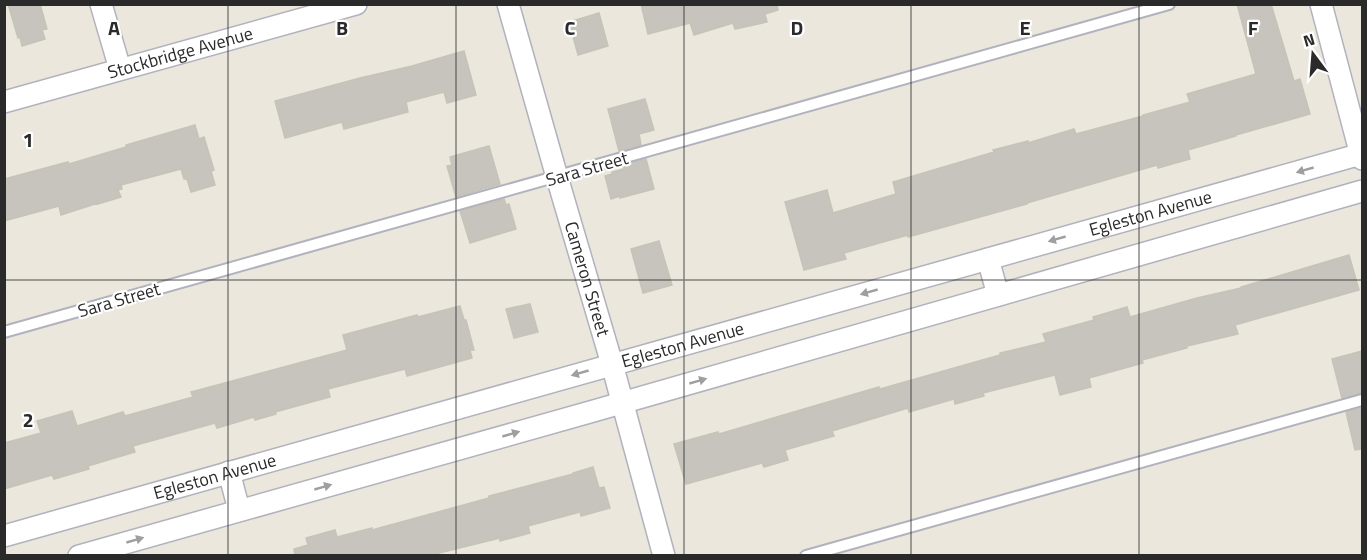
<svg xmlns="http://www.w3.org/2000/svg" width="1367" height="560" font-family="'Titillium Web',sans-serif">
	<style>
		.building { fill: #c7c3bd; stroke: #c6c3b7; stroke-width: 1.5 }
		.lines { fill: none; stroke-linecap: round; stroke-linejoin: round }
		.lane-casing { stroke: #b1b2bd; stroke-width: 14 }
		.street-casing { stroke: #b1b2bd; stroke-width: 24 }
		.lane { stroke: #fff; stroke-width: 10 }
		.street { stroke: #fff; stroke-width: 21 }
		.oneway { fill: #9f9f9f }
		.grid { fill: none; stroke: #2a2a2a; stroke-width: 1.5; stroke-opacity: 0.55 }
		.labels { text-anchor: middle; stroke-width: 4.5; stroke-linejoin: round; paint-order: stroke }
		.street-label { font-size: 18px; fill: #2a2a2a; stroke: #fff }
		.grid-label { font-size: 20px; text-anchor: middle; font-weight: bold; fill: #2a2a2a; stroke: #fff; stroke-width: 4.5; stroke-linejoin: round; paint-order: stroke }
	</style>
	<rect width="100%" height="100%" fill="#ebe7dd"/>
	<path class="building" d="M8,4h32l7,25 -5,1 3,9 -23,7 -2,-9 -2,1z
		M641,4h136l1,6 -13,4 2,8 -32,7 -2,-6 -39,12 -4,-12 -42,11z
		M1237,4h34l23,77 6,-2 10,35 -74,21v1l-48,14 2,9 -32,9 -1,-3 -130,38v1l-119,33v-2l-64,18 2,6 -42,11 -19,-68 42,-12 6,23 63,-19 -3,-12 101,-30 -1,-2 35,-9v2l46,-14 2,5 67,-18v-1l47,-13 -3,-8 69,-20z
		M599,13l9,33 -30,9 -9,-33z
		M464,51l12,44 -29,8 -3,-11 -38,10 2,10 -64,17 -2,-7 -57,16 -10,-37 85,-23 52,-12z
		M645,99l9,31 -15,4 2,11 -22,6 -11,-42z
		M195,125l4,14 5,-2 10,33 -3,1 4,14 -24,7 -4,-13h-3l-3,-10 -60,16 1,4 -4,1 3,7 -23,7v-1l-37,12 -2,-9 -55,15v-42l64,-17 1,2 57,-17v-2z
		M489,146l11,38 -44,13 -9,-31 5,-1 -2,-8z
		M646,159l8,30 -34,9v-2l-9,3 -6,-23 7,-2v-2l12,-3 -1,-4z
		M504,199l2,6 3,-1 7,25 -46,14 -10,-32z
		M659,241l13,44 -29,8 -12,-44z
		M1349,255l10,35 -124,35 3,9 -51,12v2l-45,12 1,3 -54,15 2,9 -31,8 -5,-20 -72,18 1,3 -29,8 -1,-5 -45,13 -1,-4 -76,23 2,5 -49,14 3,10 -24,7 -2,-4 -76,21 -12,-40 44,-12 1,2 160,-47 1,2 120,-34v-2l46,-11 -3,-8 51,-14 -1,-3 34,-10 3,10 67,-19 44,-10v-1z
		M530,304l8,28 -24,6 -8,-29z
		M460,306l4,14h2l8,30h-4l2,8 -65,18 -2,-7 -77,20 2,8 -55,15 1,2 -21,6 -1,-3 -37,11 -2,-5 -82,23 2,6 -47,14 1,3 -35,10 -2,-4 -48,14v-46l37,-10 -4,-12 35,-10 5,15 46,-14 2,4 68,-19 -2,-5 156,-42 -4,-15 74,-20 1,2z
		M1362,351v42l-20,5 -10,-39z
		M1362,408v41l-7,1 -9,-38z
		M593,467l6,21 5,-1 6,21 -29,8 -1,-4 -52,14 2,7 -30,8v-3l-69,17h-136l-1,-6 14,-4 -2,-7 29,-8 2,7 35,-9v2l117,-32v-2l84,-22v-1z"/>
	<g class="lines">
		<defs>
			<path id="lane" d="M4,332l1165,-328
				M806,556l556,-156"/>
			<g id="street">
				<path d="M101,4l19,65"/>
				<path id="s1" d="M508,4l49,173 55,187 52,192"/>
				<path d="M1321,4l41,155"/>
				<path id="s2" d="M4,102l352,-98"/>
				<path d="M988,259l10,36"/>
				<path d="M229,472l10,38"/>
				<path id="s3" d="M4,536l1357,-382"/>
				<path d="M79,556l511,-144 772,-221"/>
			</g>
		</defs>
		<use href="#lane" class="lane-casing"/>
		<use href="#street" class="street-casing"/>
		<use href="#lane" class="lane"/>
		<use href="#street" class="street"/>
	</g>
	<defs><path id="oneway-solid" d="M-6-.8H1V-3.2L6.5 0L1 3.2V.8H-6Z" transform="scale(1.5)"/></defs>
	<g class="oneway">
		<use href="#oneway-solid" transform="translate(1305 170) rotate(164)"/>
		<use href="#oneway-solid" transform="translate(1057 239) rotate(164)"/>
		<use href="#oneway-solid" transform="translate(869 292) rotate(164)"/>
		<use href="#oneway-solid" transform="translate(580 373) rotate(164)"/>
		<use href="#oneway-solid" transform="translate(698 381) rotate(-16)"/>
		<use href="#oneway-solid" transform="translate(511 434) rotate(-16)"/>
		<use href="#oneway-solid" transform="translate(323 487) rotate(-16)"/>
		<use href="#oneway-solid" transform="translate(135 540) rotate(-16)"/>
	</g>
	<path class="grid" d="M228,4v552M456,4v552M684,4v552M911,4v552M1139,4v552M4,280h1358"/>
	<g class="labels">
		<g class="street-label">
			<text dy="6" stroke="none"><textPath href="#s2" startOffset="183">Stockbridge Avenue</textPath></text>
			<text transform="translate(587 169) rotate(-16)" y="6">Sara Street</text>
			<text dy="6" stroke="none"><textPath href="#s3" startOffset="1191">Egleston Avenue</textPath></text>
			<text dy="6" stroke="none"><textPath href="#s1" startOffset="286">Cameron Street</textPath></text>
			<text transform="translate(119 300) rotate(-16)" y="6">Sara Street</text>
			<text dy="6" stroke="none"><textPath href="#s3" startOffset="705">Egleston Avenue</textPath></text>
			<text dy="6" stroke="none"><textPath href="#s3" startOffset="219">Egleston Avenue</textPath></text>
		</g>
	</g>
	<g class="grid-label">
		<text x="114" y="35">A</text>
		<text x="342" y="35">B</text>
		<text x="570" y="35">C</text>
		<text x="797" y="35">D</text>
		<text x="1025" y="35">E</text>
		<text x="1253" y="35">F</text>
		<text x="28" y="147">1</text>
		<text x="28" y="427">2</text>
	</g>
	<rect width="1367" height="560" fill="none" stroke="#2a2a2a" stroke-width="12"/>
	<g transform="translate(1313 54) rotate(344)" stroke="#ffffff" stroke-width="4.5" paint-order="stroke">
	<path d="M0-4.5L10 22L0 15L-10 22Z" fill="#2a2a2a"/>
	<text y="-9" font-size="16" font-weight="bold" text-anchor="middle" fill="#2a2a2a">N</text>
	</g>
</svg>
